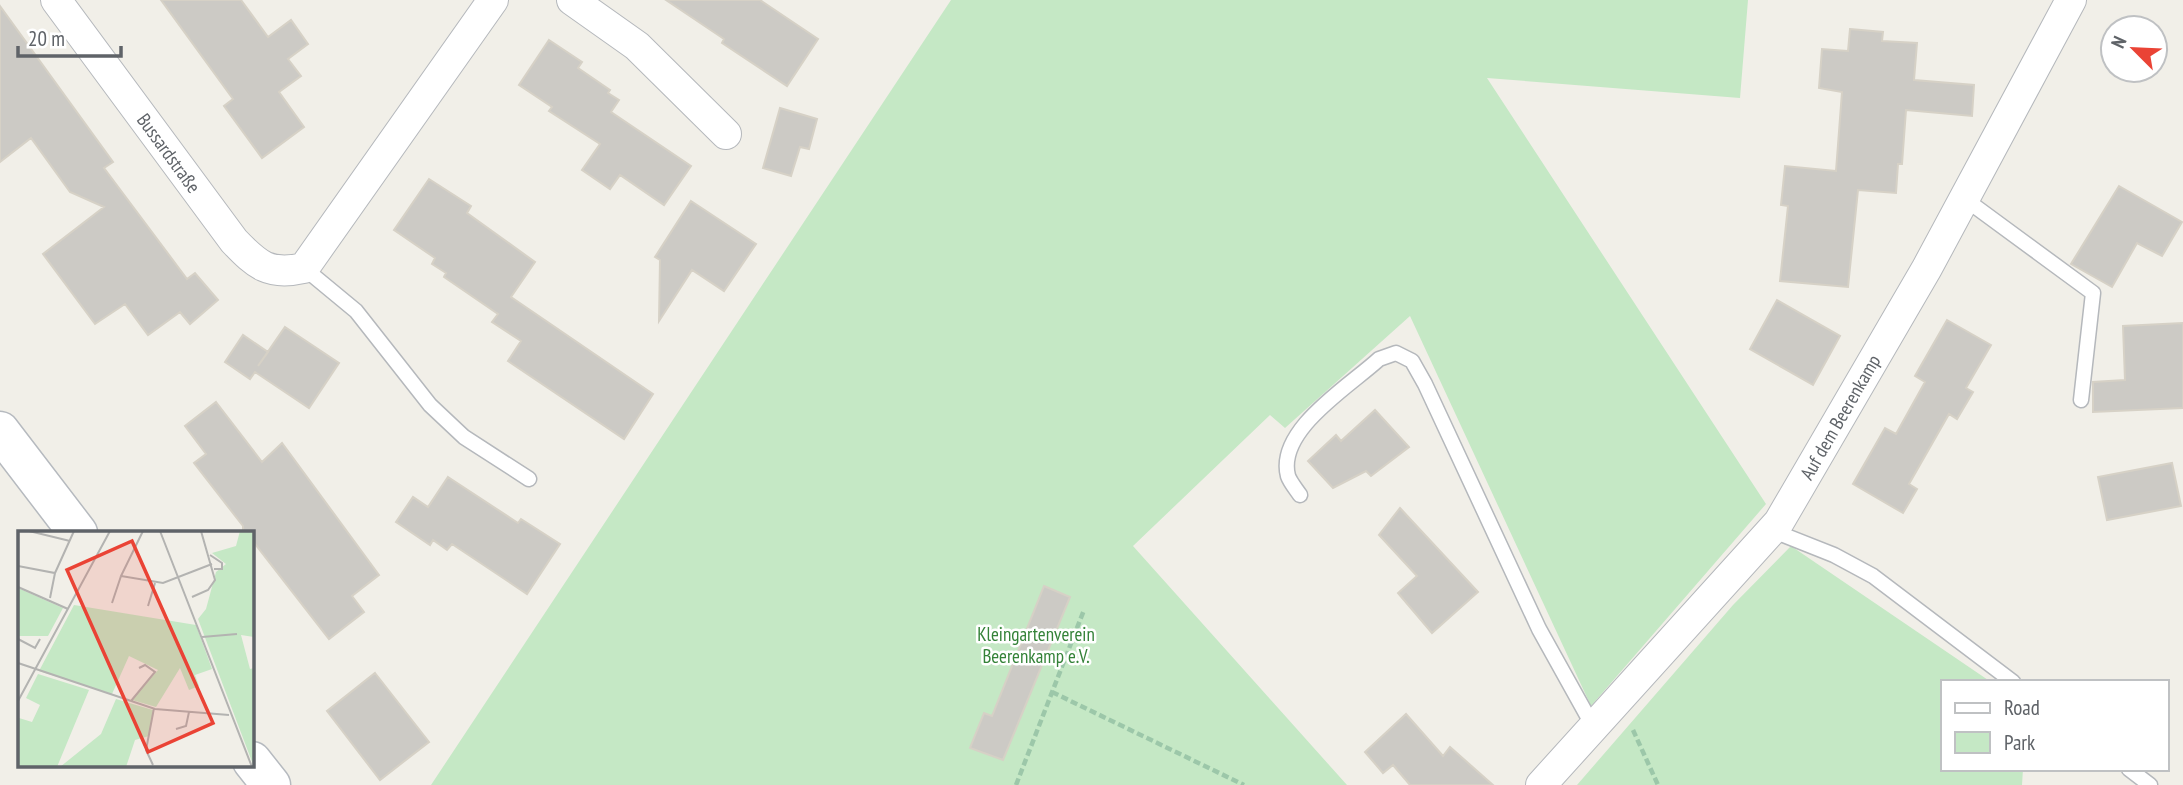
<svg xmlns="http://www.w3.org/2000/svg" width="2183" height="785" font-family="'PT Sans Narrow',sans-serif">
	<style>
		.green { fill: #c5e8c5 }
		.building { fill: #cccac5; stroke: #d6d1c6; stroke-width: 2 }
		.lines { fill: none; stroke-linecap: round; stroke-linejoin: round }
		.lane-casing { stroke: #b5b8bc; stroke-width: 17 }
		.street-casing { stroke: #b5b8bc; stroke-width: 32 }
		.secondary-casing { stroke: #b6babf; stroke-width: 41 }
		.path { stroke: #9cc7a9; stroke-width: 4.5; stroke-dasharray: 7 3.5; stroke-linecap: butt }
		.lane { stroke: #fff; stroke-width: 14 }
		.street { stroke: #fff; stroke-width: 30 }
		.secondary { stroke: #fff; stroke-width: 38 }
		.labels { text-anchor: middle; stroke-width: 5; stroke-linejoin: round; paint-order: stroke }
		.street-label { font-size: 19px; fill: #5f6368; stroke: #fff }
		.park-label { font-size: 19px; fill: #348238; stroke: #fff }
		.inset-road { fill: none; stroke: #b3b3b1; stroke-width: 2 }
		.view { fill: #ea4335; fill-opacity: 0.15; stroke: #ea4335; stroke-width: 3.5 }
		.inset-edge { fill: none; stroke: #5f6368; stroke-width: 3.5 }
	</style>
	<rect width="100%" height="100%" fill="#f1efe8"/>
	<path class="green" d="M951,0h797l-8,98 -253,-20 279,426 -175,202 -181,-390 -125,112 -15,-13 -137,131 214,239h-916z
		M1791,546l200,136h-48v87h80l-1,16h-445l156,-180z"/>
	<path class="building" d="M161,0h80l27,37 23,-17 17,24 -20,15 13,17 -22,16 25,35 -42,31 -38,-52 9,-7z
		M666,0h94l58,39 -31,47 -65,-43 2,-4z
		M0,6l113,156 -9,6 83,111 8,-6 23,27 -28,24 -10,-12 -32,23 -23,-31 -30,20 -52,-70 61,-47 -34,-15 -39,-54 -31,24z
		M1850,29l33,3 -1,9 35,2 -3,37 60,5 -2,31 -66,-6 -4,54h-4l-2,29 -38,-3 -10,97 -68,-6 8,-75 -7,-1 4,-39 51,5 6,-79 -23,-4 3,-39 26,2z
		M549,40l33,22 -4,6 32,22 -2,3 11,7 -8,12 80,54 -27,39 -44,-30 -10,14 -28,-19 18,-26 -51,-33 3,-4 -33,-22z
		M780,108l37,11 -8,30 -9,-2 -9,29 -28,-8z
		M429,179l42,27 -4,7 68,49 -24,35 142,97 -29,45 -116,-78 13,-20 -29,-19 6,-8 -54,-37 2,-4 -14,-9 3,-6 -41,-28z
		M2119,186l63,36 -20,34 -25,-13 -25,44 -41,-23z
		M691,201l65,43 -32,47 -32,-21 -33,51 1,-61 -5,-3z
		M1777,300l63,36 -27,49 -63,-36z
		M1947,320l44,25 -25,43 7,4 -16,27 -8,-5 -40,70 8,5 -14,24 -50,-29 32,-56 11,6 29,-52 -10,-6z
		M2183,323v85l-90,4v-30l32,-2 -2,-54z
		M285,327l54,36 -30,45 -54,-36 -5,7 -25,-17 18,-27 25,17 -10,14z
		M216,402l46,60 20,-19 97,132 -27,21 12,16 -35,27 -77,-99v-7h-9v-7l-49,-63 12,-9 -21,-28z
		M1375,410l34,37 -38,29 -5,-5 -33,17 -25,-27 28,-26 5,6z
		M2172,463l9,43 -74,14 -9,-43z
		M448,477l70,46 3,-4 39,25 -33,50 -75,-50 -5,6 -14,-10 -3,5 -34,-23 17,-25 15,10z
		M1400,508l78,84 -46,41 -34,-40 19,-17 -38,-41z
		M1044,586l26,11 -67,163 -33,-12 14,-35 8,3z
		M375,673l54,69 -49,38 -53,-69z
		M1406,714l37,42 7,-9 43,38h-83l-17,-20 -10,8 -18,-21z"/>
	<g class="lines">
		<defs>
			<path id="lane" d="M1965,199l128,94 -12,107
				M304,268l52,43 74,94 34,32 65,42
				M1300,495c-4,-6 -10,-13 -12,-19 -12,-46 62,-90 91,-117l17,-6 16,8 13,23 114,245 54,97
				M1771,530l63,25 39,21 140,106
				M2129,769l21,16"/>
			<path id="street" d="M56,0l178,241c23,24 35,35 70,27l189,-268
				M572,0l65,46 89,88
				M1541,785l238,-263 148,-254 144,-268"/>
			<path id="secondary" d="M0,431l78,102
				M252,761l19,24"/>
		</defs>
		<use href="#lane" class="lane-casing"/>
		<use href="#street" class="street-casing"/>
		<use href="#secondary" class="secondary-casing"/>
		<path class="path" d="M1052,692l192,93
			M1633,730l25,55
			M1016,785l68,-175"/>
		<use href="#lane" class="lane"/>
		<use href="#street" class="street"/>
		<use href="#secondary" class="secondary"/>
	</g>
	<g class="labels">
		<g class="street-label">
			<text transform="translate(169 153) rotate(54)" y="7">Bussardstraße</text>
			<text transform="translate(1840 417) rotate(-60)" y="7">Auf dem Beerenkamp</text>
		</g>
		<g class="park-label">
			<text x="1036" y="641">Kleingartenverein<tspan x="1036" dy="22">Beerenkamp e.V.</tspan></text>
		</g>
	</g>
	<g transform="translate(18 531)">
		<rect width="236" height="236" fill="#f1efe8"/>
		<path d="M222,0h14v106l-13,-2 9,34 4,-1v99l-56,-148 8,-10 10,-37 10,-8 -14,-11 24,-7zM0,57l45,20 -15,28h-29zM56,74l122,20 16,44 -17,6 4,11 -10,4 -9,-22 -24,39 -24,-7 26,-30 -29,-14 -17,38 -73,-23zM20,143l51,16 -32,77h-39v-60l1,11 13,4 8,-17 -14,-7zM98,168l37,11 -4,26 -14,4 -9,27h-66l41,-33z" fill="#c5e8c5"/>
		<path class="inset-road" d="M11,0l41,10M125,0l-22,45 42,7 49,-19M142,0l92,236M192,24l12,8v6h-8M0,35l37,7 19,-42M0,56l50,22M174,66l16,-7 7,-10 -14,-49M32,67l5,-25M94,72l9,-27M130,75l7,-23M184,106l35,-3M0,108l17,9 5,-9M0,132l137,46 74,6M0,170l92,-170M113,170l24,-29 -10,-7 -6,3M158,198l10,-3 3,-14M135,234l-7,-15 8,-42"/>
		<path class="view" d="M114,10l81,182 -65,29 -81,-182z"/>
		<rect width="236" height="236" class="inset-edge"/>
	</g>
	<rect x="1941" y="680" width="228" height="91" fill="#ffffff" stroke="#bfc1c3" stroke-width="2"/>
	<rect x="1955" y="703" width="35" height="10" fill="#ffffff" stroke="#bfc1c3" stroke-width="2"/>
	<text x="2004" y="715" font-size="21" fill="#5f6368">Road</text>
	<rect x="1955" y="732" width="35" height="21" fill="#c5e8c5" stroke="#bfc1c3" stroke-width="2"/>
	<text x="2004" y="750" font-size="21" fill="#5f6368">Park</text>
	<g transform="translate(2134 49) rotate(294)"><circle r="33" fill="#ffffff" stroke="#bfc1c3" stroke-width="2"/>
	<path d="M0-5L12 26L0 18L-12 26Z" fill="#ea4335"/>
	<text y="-10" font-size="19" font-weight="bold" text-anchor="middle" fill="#5f6368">N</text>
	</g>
	<path d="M18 46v10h103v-10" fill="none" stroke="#5f6368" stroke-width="3.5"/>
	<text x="28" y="46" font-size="21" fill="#5f6368" stroke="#ffffff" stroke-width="5" paint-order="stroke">20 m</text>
</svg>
